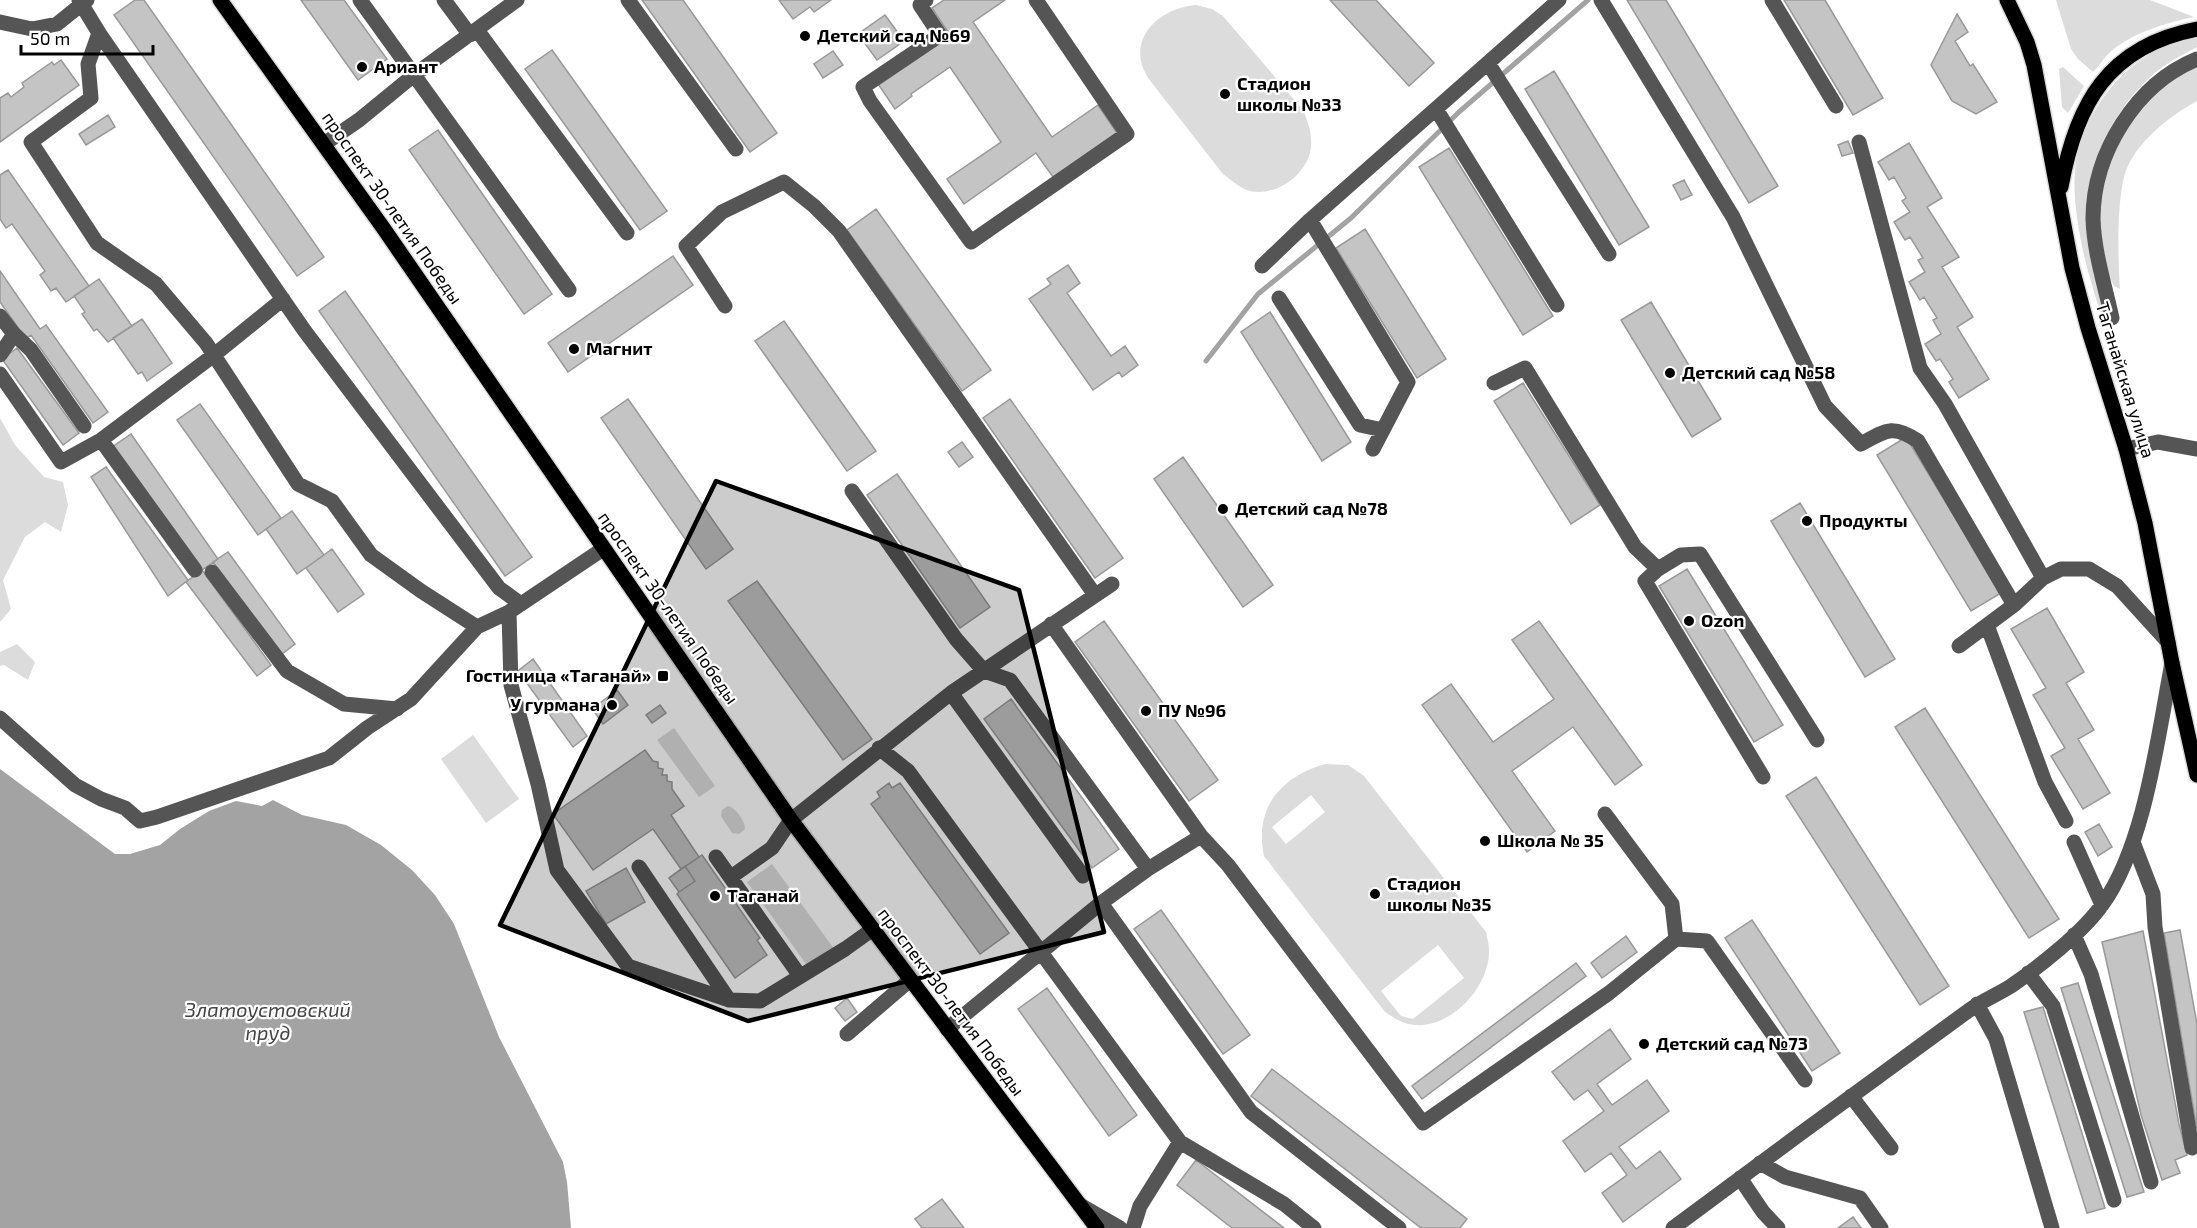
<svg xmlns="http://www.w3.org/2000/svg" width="2197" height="1228" font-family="'Exo 2',sans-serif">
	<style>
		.green { fill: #dcdcdc; fill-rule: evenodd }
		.water { fill: #a3a3a3 }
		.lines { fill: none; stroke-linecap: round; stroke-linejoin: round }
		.stream { stroke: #a3a3a3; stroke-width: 5 }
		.building { fill: #c4c4c4; stroke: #999; stroke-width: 1.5 }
		.major-casing { stroke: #dbdbdb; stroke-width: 18 }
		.minor { stroke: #555; stroke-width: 15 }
		.major { stroke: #000; stroke-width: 15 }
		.marked { fill: #000; fill-opacity: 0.2; stroke: #000; stroke-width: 4.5; stroke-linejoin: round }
		.poi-dot { fill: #000; stroke: #fff; stroke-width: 2 }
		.labels { text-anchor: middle; stroke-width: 4.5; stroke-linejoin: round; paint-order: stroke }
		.poi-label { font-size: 18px; font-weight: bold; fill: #000; stroke: #fff; text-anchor: start }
		.street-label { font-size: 18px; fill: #000; stroke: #fff }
		.water-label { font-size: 20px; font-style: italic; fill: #444; stroke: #fff }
	</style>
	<rect width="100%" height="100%" fill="#fff"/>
	<path class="green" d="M2056,0h94l44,17c-28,6 -56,14 -79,31 -8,6 -15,16 -22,24l-15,-13 -7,-10z
		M1196,5l16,4 11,7 80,94c5,12 9,22 8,36 -2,27 -33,51 -61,45 -10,-3 -19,-11 -27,-17l-75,-96c-2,-4 -5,-9 -6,-13 -10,-34 24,-58 54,-60z
		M2197,37v10c-19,10 -38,20 -53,36 -33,33 -56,82 -56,128 0,40 12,81 19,119 -17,-44 -36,-113 -32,-161 5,-46 37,-95 79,-117 13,-7 28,-11 43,-15z
		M2197,66v35c-26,14 -58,39 -70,67 -11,27 -9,91 -7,121l-6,-3c-7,-13 -9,-25 -11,-40 -2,-8 -4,-18 -4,-27 -1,-50 27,-98 63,-130 10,-8 23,-18 35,-23z
		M2063,67l21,19 -16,27 -6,-6 -3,-38z
		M0,418l15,27 29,32 19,5 5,23 -7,27 -16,-10 -20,15 -22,43 8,29 -11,13z
		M17,644l18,18 -7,18 -24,-15 -4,1v-14z
		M674,728l41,58 -16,11 -42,-57z
		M473,735l46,64 -33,24 -45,-64z
		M1325,764l23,1 16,11 122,156c1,6 3,12 3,18 1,36 -37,78 -74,75 -12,-1 -21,-7 -30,-13l-121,-156c-10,-48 16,-79 61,-92zM1311,795l14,17 -39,32 -14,-17zM1438,945l26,33 -51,41 -12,-3 -20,-25z
		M728,806c8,2 17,15 17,23l-6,5 -7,-1 -11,-17 1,-6z
		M772,864l63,86 -26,18 -62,-86z"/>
	<path class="water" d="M0,769l115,85h15l30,-9 20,-16 29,-18 27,-10 26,5 11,-6 29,15 44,10 35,20 31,25 23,25 19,29 45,113 64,125 4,20 4,46h-571z"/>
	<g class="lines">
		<path class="stream" d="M1206,361l52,-67 93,-76 108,-106 129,-112"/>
	</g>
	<path class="building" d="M135,0h9l180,257 -27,19 -183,-261z
		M301,0h43l43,59 -29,21z
		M642,0h41l94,133 -27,19z
		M779,0h52l-17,12 -4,-5 -17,12z
		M944,0h61l-32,22 79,115 46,-32 19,28 -64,44 -17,-24 -72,51 -17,-25 54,-37 -51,-75 -39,27 1,2 -17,13 -17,-25 72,-49 -18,-27z
		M1330,0h46l58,63 -25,23z
		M1627,0h39l112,186 -29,17z
		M1784,0h41l58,98 -30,17z
		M1957,14l11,18 -13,9 15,25 3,-2 24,38 -21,12 -24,-13 -21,-36z
		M885,15l19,26 -27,19 -19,-26z
		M552,50l115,161 -27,19 -115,-161z
		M833,51l10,14 -20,13 -9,-14z
		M61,60l18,25 -79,57v-44l8,-5 3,4 13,-10 -2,-4 30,-21 2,3z
		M1554,71l95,156 -30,18 -94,-156z
		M108,115l7,12 -29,18 -7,-11z
		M438,130l114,164 -28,20 -115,-164z
		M1848,141l5,12 -11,3 -4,-11z
		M1909,143l33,55 -15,9 32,50 -17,10 31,50 -16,10 32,52 -30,19 -10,-16 4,-3 -13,-20 -4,2 -11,-17 16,-10 -8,-14 4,-2 -13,-21 -4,3 -11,-18 16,-10 -7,-12 5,-2 -13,-21 -5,3 -11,-18 16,-10 -8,-11 4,-3 -12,-21 -5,3 -11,-18z
		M1449,148l104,168 -30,19 -104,-168z
		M8,170l81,116 -23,16 -10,-14 -5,3 -11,-16 5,-4 -33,-47 -6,4 -6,-9v-44z
		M1684,180l8,15 -11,5 -8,-15z
		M876,209l115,161 -29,21 -115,-161z
		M1365,229l81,130 -29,19 -81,-130z
		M673,256l20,29 -125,87 -20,-29z
		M1068,265l12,18 -13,10 44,63 14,-10 13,19 -16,12 -3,-5 -26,18 -64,-91 22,-15 -4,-5z
		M0,271l40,58 6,-4 62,87 -15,11 -62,-88 -5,4 -26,-37z
		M99,279l33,47 -24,16 -11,-13 -3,2 -12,-17 3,-2 -11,-16z
		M345,291l187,266 -27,19 -186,-265z
		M1651,302l70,117 -29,18 -71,-117z
		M1270,312l81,130 -29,19 -81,-129z
		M142,319l30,44 -25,18 -5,-9 -4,2 -25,-36z
		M784,321l92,130 -29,20 -92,-130z
		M17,348l62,85 -16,12 -61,-86z
		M1523,383l77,122 -29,19 -77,-123z
		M628,399l105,150 -27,20 -105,-151z
		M1010,399l113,159 -28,20 -112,-160z
		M200,404l81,114 -23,17 -81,-115z
		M131,434l87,125 -16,11 -90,-123z
		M1906,437l95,156 -30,18 -94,-156z
		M962,442l11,15 -14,10 -11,-15z
		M1183,457l90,128 -30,22 -89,-128z
		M106,467l82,113 -20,16 -77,-119z
		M897,474l93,133 -30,21 -93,-133z
		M1800,503l95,156 -30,18 -94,-156z
		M292,511l32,44 -27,19 -31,-45z
		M332,549l32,45 -26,18 -32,-44z
		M228,552l67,92 -13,10 -69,-92z
		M1687,569l96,156 -29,17 -95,-156z
		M202,570l69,95 -14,11 -71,-94z
		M757,581l115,158 -29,21 -115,-159z
		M2047,608l37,64 -18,11 28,47 -16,9 32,54 -27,16 -32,-53 14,-8 -32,-53 13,-7 -35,-59z
		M1104,621l114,159 -29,21 -114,-159z
		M1539,621l103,144 -27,20 -42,-58 -61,44 43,60 -28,21 -105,-147 29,-21 42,58 61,-43 -42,-59z
		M533,659l54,77 -14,11 -55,-76z
		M617,690l11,15 -25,19 -11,-15z
		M1011,699l108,150 -27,19 -108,-149z
		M660,705l6,8 -14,10 -6,-8z
		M1925,708l134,211 -30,19 -134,-211z
		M645,750l8,11 5,1v6l5,1 -1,6h5v6l5,1v7l12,17 -13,9 28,42 -18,12 -28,-40 -60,41 -40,-56z
		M1816,777l133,209 -29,19 -134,-209z
		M889,783l3,5 8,-5 109,150 -29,21 -109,-150 9,-7 -3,-5z
		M2099,824l13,23 -14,9 -13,-24z
		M702,855l58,83 -3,2 10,15 -32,23 -58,-84 2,-2 -10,-14z
		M685,866l10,15 -16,11 -10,-14z
		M626,868l19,34 -39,22 -20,-33z
		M1161,910l89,125 -27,19 -89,-125z
		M1752,920l88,133 -28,18 -87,-133z
		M2180,930l17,94v106l-33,-197z
		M2143,931l36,193 8,31 -12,5 5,13 -18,7 -21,-65 -39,-173z
		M1626,936l11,16 -35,26 -11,-15z
		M1576,963l10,13 -164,123 -10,-13z
		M2078,983l66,209 -17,5 -66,-209z
		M1047,988l90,127 -28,21 -91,-127z
		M847,998l10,14 -12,9 -10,-13z
		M2043,1007l62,201 -18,5 -63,-201z
		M1610,1029l21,30 -34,25 15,21 35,-25 22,31 -50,36 17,22 24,-18 21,28 -58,43 -21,-29 25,-18 -16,-22 -26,19 -22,-31 41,-30 -16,-21 -14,10 -22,-28z
		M1272,1069l195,150 -7,9h-39l-170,-132z
		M1196,1160l88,68h-52l-55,-43z
		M942,1199l22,29h-42l-7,-9z
		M1853,1217l8,11h-23z"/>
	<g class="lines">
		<defs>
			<path id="major" d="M220,0l164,229 407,591 306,408
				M2007,0l20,42 7,23 38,203 16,60 38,121 19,74 27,140 25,112
				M2061,187c15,-83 47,-141 136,-158"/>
		</defs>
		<use href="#major" class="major-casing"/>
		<path class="minor" d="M79,0l20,33 -11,31 3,34 -60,44 66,101 59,41 50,59 92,141 34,17 39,54 50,36 56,36
			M360,0l209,290
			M444,0l26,35
			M628,0l108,149
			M926,0l-6,5 20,30 -77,52 7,14 101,141 156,-108 -91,-134
			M1601,0l132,217 92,189 36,38c25,-14 32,-20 57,-3l96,164
			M1772,0l64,106
			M0,22l32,7 25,-5 30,-24
			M477,30l150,203
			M99,33l205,297 195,258 22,16
			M1488,63l121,191
			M1436,109l121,196
			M1859,142l61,226 25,36 98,174
			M324,144l35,-24 55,-45 103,-75
			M1310,220l98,162 -35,67
			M1262,266l48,-46 249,-220
			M1279,298l81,127 23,5
			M725,306l-39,-60 36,-34 62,-30 30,24 25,25 256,364
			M0,316l14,18 -14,21
			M2112,318c-7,-32 -18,-66 -19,-99 0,-66 43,-135 104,-160
			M14,334l17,16 53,76
			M0,374l61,88 40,-22
			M1494,383l31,-15 110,179 23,22 23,-14 19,-1 117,186
			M2126,449l32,-7 39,7
			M852,491l104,148 28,32 26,9 138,189
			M1658,569l-13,12 118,196
			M195,570l-94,-130 113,-85 69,-56
			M212,572l75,99 57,33 53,5
			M509,612l2,73 27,99 19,86 71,96 101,34
			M1051,624l150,212
			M1987,625l58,157 21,39
			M1959,646l55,-41 29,-27 18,-9h28l28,17 51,56
			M951,693l132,183
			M0,718l75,67 26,14 24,9 15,13 17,-4 172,-59 38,-30 44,-29 66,-72 32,-15 94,-63
			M879,748l29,23 272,371 104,62 30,24
			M2074,842l28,63
			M2133,842l20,52 2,33 37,221
			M716,857l84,119
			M639,867l90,133 31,1 85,-52 28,-20
			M731,877l41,-29 19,-28 160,-127 161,-109
			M1101,903l150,209 148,116
			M2074,935l17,39 60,208
			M1676,939l31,2 98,139
			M2028,973l25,33 61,194
			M1977,1004l19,35 56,189
			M947,1029l154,-126 47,-34 53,-33 27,29 195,258 186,-130 67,-54 -4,-35 -67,-90
			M847,1034l63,-54
			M1851,1096l40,52
			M1760,1163l25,14 75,21 21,30
			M1740,1178l23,34 15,16
			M1080,1205l40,23
			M1133,1228l7,-22 40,-64
			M1673,1228c98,-73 196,-145 295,-217 13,-10 29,-16 43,-25 29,-20 71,-53 91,-81 43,-59 56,-170 70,-242"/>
		<use href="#major" class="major"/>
	</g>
	<path class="marked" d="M716,481l303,109 85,342 -356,89 -248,-96z"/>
	<g class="poi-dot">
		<circle cx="805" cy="36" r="6"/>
		<circle cx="362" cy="67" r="6"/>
		<circle cx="1225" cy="94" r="6"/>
		<circle cx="574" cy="349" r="6"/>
		<circle cx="1670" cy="373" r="6"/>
		<circle cx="1223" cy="509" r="6"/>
		<circle cx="1807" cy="521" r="6"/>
		<circle cx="1689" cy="621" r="6"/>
		<rect x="657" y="670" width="12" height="12" rx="3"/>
		<circle cx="612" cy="705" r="6"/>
		<circle cx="1146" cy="711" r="6"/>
		<circle cx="1485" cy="841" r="6"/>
		<circle cx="1375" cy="894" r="6"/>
		<circle cx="715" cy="896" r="6"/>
		<circle cx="1644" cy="1044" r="6"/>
	</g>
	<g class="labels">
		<g class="poi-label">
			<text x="817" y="42">Детский сад №69</text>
			<text x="374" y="73">Ариант</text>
			<text x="1237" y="90">Стадион<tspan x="1237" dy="21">школы №33</tspan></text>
			<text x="586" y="355">Магнит</text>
			<text x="1682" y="379">Детский сад №58</text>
			<text x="1235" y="515">Детский сад №78</text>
			<text x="1819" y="527">Продукты</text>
			<text x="1701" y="627">Ozon</text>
			<text x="651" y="682" text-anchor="end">Гостиница «Таганай»</text>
			<text x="600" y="711" text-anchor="end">У гурмана</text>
			<text x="1158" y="717">ПУ №96</text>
			<text x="1497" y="847">Школа № 35</text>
			<text x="1387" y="890">Стадион<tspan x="1387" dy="21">школы №35</tspan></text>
			<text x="727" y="902">Таганай</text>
			<text x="1656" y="1050">Детский сад №73</text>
		</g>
		<g class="street-label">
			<text transform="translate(392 208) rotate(55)" y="6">проспект 30-летия Победы</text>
			<text transform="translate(2125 380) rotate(73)" y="6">Таганайская улица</text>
			<text transform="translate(668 608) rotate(55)" y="6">проспект 30-летия Победы</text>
			<text transform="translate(951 1002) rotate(53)" y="6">проспект 30-летия Победы</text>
		</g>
		<g class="water-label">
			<text x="268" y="1017">Златоустовский<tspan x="268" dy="23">пруд</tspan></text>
		</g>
	</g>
	<path d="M21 45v9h132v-9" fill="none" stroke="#000000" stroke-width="3"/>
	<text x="30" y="45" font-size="18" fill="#000000" stroke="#ffffff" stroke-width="4.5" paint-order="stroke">50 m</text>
</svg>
